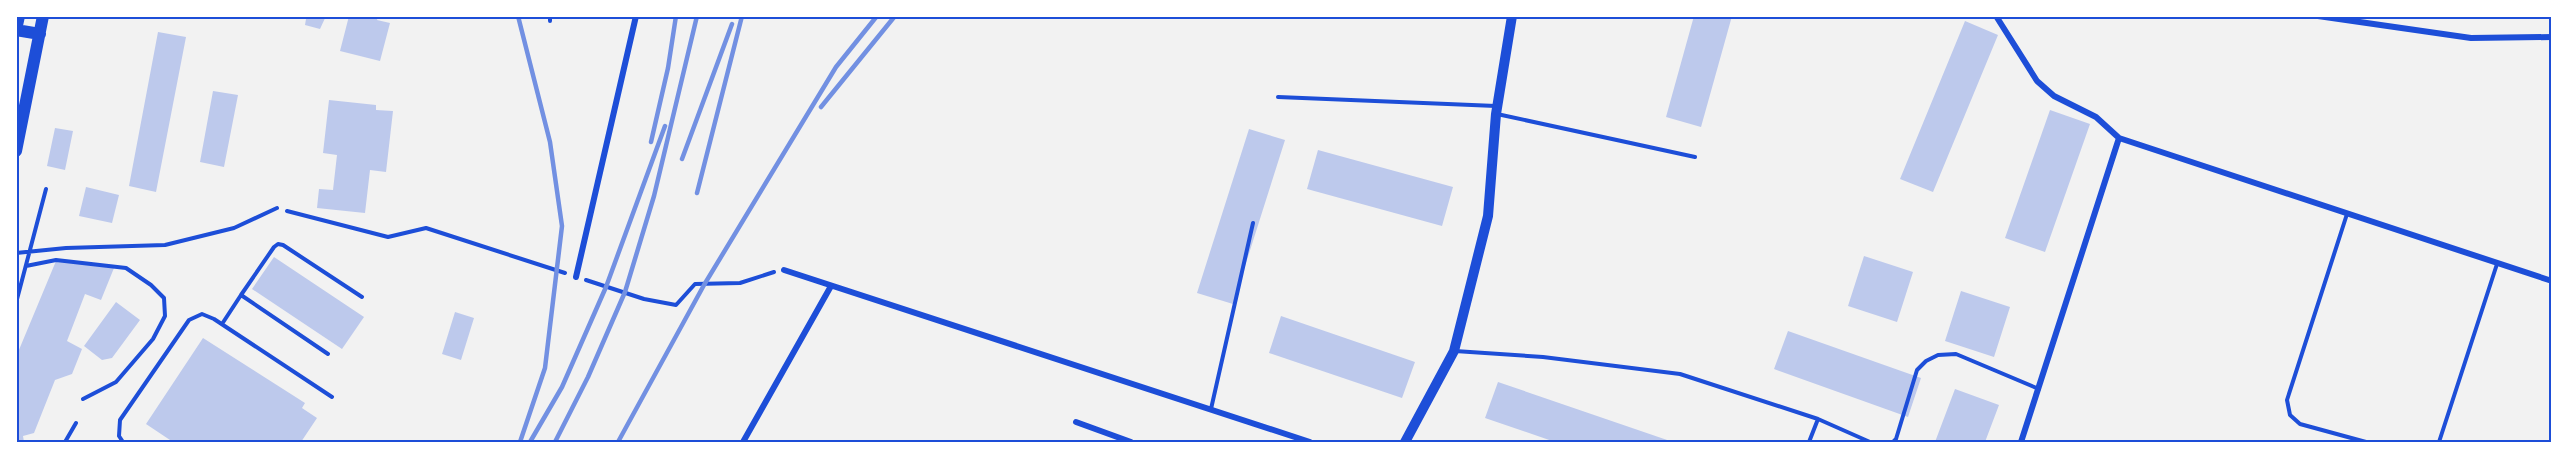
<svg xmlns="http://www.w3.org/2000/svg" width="2568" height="459" font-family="Montserrat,sans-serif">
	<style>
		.building { fill: #bdc9ec }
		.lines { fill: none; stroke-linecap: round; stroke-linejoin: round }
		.path { stroke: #1d4ed8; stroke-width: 4 }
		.service { stroke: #1d4ed8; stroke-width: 4 }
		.minor { stroke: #1d4ed8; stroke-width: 6 }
		.tertiary { stroke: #1d4ed8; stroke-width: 10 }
		.primary { stroke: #1d4ed8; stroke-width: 12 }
		.rail { stroke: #7290e2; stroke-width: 4.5 }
		.neatline { fill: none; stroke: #1d4ed8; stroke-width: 2 }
	</style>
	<rect width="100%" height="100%" fill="#f2f2f2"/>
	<path class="building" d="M303,16h23l-6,13 -15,-4 1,-6z
		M349,16h29l-1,4 13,3 -10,38 -40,-10z
		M1694,16h38l-31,111 -35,-10z
		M1965,21l33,14 -65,157 -33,-13z
		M158,32l28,5 -30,155 -27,-6z
		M213,91l25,4 -14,72 -24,-5z
		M329,100l47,5v5l17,1 -7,61 -16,-2 -5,43 -48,-5 2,-19 14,1 4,-35 -14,-2z
		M2050,110l40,14 -45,128 -40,-14z
		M55,128l18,3 -8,39 -18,-4z
		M1249,129l36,11 -52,164 -36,-11z
		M1318,150l135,37 -11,39 -135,-37z
		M86,187l33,8 -7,28 -33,-7z
		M1864,256l49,16 -16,50 -49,-16z
		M274,257l90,60 -22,32 -90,-60z
		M56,261l58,7 -13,32 -16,-6 -18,47 15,8 -10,25 -17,6 -21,53 -11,3 1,6h-8v-85z
		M1961,291l49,16 -16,50 -49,-16z
		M116,302l24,18 -28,38 -10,2 -18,-14z
		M455,312l19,6 -13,42 -19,-6z
		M1281,316l134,46 -13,36 -133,-45z
		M1788,331l133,47 -13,39 -134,-48z
		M203,338l102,65 -3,5 15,10 -16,24h-128l-27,-18z
		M1498,382l175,60h-118l-70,-24z
		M1955,389l44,16 -14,37h-50z"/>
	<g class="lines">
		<path class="path" d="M287,211l101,26 38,-9 139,45
			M586,280l58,19 32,6 19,-21 45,-1 34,-11"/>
		<path class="service" d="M550,21v-5
			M1278,97l218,9
			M1497,114l198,43
			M2347,214l-60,186 3,15 10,9 66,18
			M16,253l50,-5 99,-3 69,-17 43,-20
			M26,266l30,-6 70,8 25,17 13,13 1,18 -12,23 -37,43 -33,17
			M241,295l33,-48 4,-3 5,1 79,52
			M16,303l30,-114
			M222,324l19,-29 87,59
			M1455,351l88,6 137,17 138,45 52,23
			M1211,409l42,-186
			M65,442l11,-19
			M123,442l-4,-6 1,-16 69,-100 13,-6 12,5 118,78
			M1809,442l9,-23
			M1893,442l3,-3 21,-69 9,-9 12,-6 18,-1 83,35
			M2439,442l58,-178"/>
		<path class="minor" d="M1996,16l41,65 17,15 42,21 23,21 433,143
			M2318,16l153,22 81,-1
			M784,270l526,172
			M576,277l60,-261
			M1076,422l55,20
			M743,442l88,-156
			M2021,442l98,-304"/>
		<path class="tertiary" d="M1405,442l49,-91 34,-135 8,-102 16,-98"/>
		<path class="primary" d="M19,16l-3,14 24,4
			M16,151l27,-135"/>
		<path class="rail" d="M518,16l32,126 12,84 -17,142 -25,74
			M821,107l74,-91
			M651,142l17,-74 8,-52
			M682,159l50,-135
			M697,193l45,-177
			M530,442l32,-55 44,-100 59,-161
			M555,442l33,-65 37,-85 29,-96 43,-180
			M618,442l86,-157 132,-218 41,-51"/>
	</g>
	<rect width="2568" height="459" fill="none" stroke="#ffffff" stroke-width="36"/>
	<rect x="18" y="18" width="2532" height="423" class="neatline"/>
</svg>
